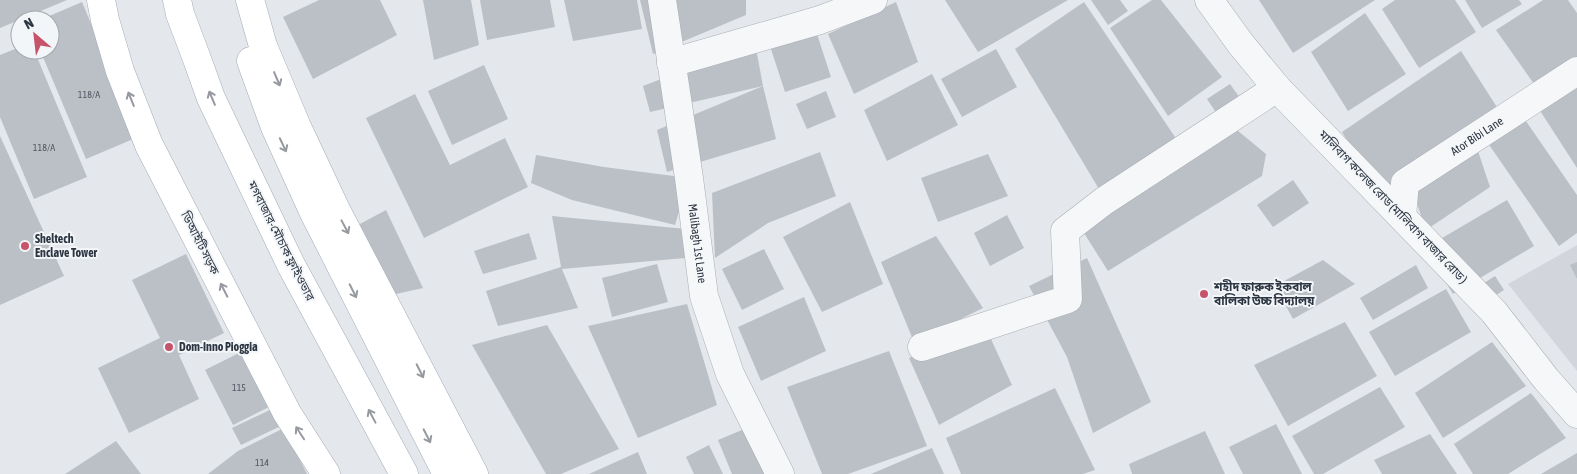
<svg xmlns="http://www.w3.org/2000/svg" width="1577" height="474" font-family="'Asap Condensed','Noto Sans Bengali',sans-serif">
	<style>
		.built { fill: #d2d6dc }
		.building { fill: #bbc0c7 }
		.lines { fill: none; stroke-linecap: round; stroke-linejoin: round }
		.minor-casing { stroke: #a9aeb5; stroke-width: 29 }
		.primary-casing { stroke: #a4acb6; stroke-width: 29 }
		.minor { stroke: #f6f7f9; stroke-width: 28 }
		.primary { stroke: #fff; stroke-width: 28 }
		.oneway { stroke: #969aa0 }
		.poi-dot { fill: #c6536a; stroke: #f3f6f8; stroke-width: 2 }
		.labels { text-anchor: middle; stroke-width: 4; stroke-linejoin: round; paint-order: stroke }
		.number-label { font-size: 10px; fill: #505863 }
		.street-label { font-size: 12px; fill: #2c3542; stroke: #f3f6f8 }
		.poi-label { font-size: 12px; font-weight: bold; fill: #2c3542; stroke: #f3f6f8; text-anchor: start }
	</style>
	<rect width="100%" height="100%" fill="#e4e7eb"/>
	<path class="built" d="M1577,245v126l-69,-87z"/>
	<path class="building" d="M0,0h67l-67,28z
		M319,0h61l17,35 -84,44 -30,-62z
		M423,0h48l8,45 -45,15z
		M480,0h70l5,27 -68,13z
		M564,0h73l5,29 -69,12z
		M640,0h106v15l-93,39z
		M945,0h123l-90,52z
		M1091,0h29l8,11 -20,14z
		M1152,0h9l61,77 -54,39 -58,-88z
		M1259,0h116l-82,53z
		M1395,0h60l21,32 -57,36 -37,-59z
		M1465,0h54l3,4 -40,24z
		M1543,0h25l9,13v53l-38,25 -43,-61z
		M82,2l56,135 -52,22 -46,-109h10v-30h-10z
		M896,2l22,60 -64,32 -26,-60z
		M1084,2l93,138 -78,49 -84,-140z
		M1365,13l41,61 -58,37 -37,-59z
		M815,28l16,49 -46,15 -16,-49z
		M755,43l8,43 13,53 -109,33 -10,-42 106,-44 -113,26 -7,-26z
		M20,47v3h14l53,127 -53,22 -34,-82v-62z
		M996,49l21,38 -55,30 -21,-38z
		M1461,51l41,64 -124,78 -36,-61z
		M484,65l24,54 -56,26 -24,-54z
		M932,74l26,51 -71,36 -23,-51z
		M1577,80v88l-40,-62z
		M1230,84l10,14 -23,16 -10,-15z
		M826,91l10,26 -29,12 -11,-25z
		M415,94l35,71 55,-27 23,49 -104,51 -58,-120z
		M1519,111l58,84v38l-18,13 -76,-110z
		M1226,121l40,33 -4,22 -154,95 -31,-49z
		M0,136l64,140 -64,29z
		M1475,142l15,45 -64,43 -14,-41z
		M820,152l16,44 -68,27 -53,35 -3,-65z
		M988,154l20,42 -70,26 -17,-44z
		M536,155l68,12 85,11 -14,47 -103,-25 -41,-17z
		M1293,180l16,23 -36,24 -16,-22z
		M1507,200l27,46 -81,48 -28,-46z
		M850,202l33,82 -61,28 -39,-75z
		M386,210l37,78 -27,6 -45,-37 -6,-25z
		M1007,215l17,33 -34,18 -16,-33z
		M552,216l134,13 -1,29 -123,11 16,39 -80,18 -12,-35 75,-24z
		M529,233l8,26 -54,15 -9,-23z
		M936,236l47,72 -69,34 -33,-80z
		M764,249l20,40 -42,21 -20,-41z
		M186,254l38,79 -45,22 20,44 -70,34 -31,-65 62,-30 -28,-58z
		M1087,258l64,144 -58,31 -26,-76 -38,-71z
		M1323,260l32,24 -62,35 -18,-33z
		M1577,262v17l-7,-14z
		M657,264l11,38 -56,15 -10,-39z
		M1416,265l12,23 -55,32 -13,-22z
		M1495,276l9,14 -14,9 -9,-14z
		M1446,289l25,43 -76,44 -26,-44z
		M804,297l22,54 -65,30 -23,-54z
		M687,304l30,101 -79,33 -50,-112z
		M1345,322l32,54 -89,50 -34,-61z
		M547,325l72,124 -58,25h-15l-74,-129z
		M985,326l27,59 -73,40 -30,-67z
		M1492,342l34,44 -83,52 -28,-45z
		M245,350l28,55 -40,20 -28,-55z
		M889,351l38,95 -79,28h-26l-35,-87z
		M1380,387l25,40 -82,47h-9l-22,-38z
		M1055,388l40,82 -12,4h-122l-15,-36z
		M1531,393l35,45 -58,36h-35l-19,-30z
		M274,408l9,17 -42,20 -9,-17z
		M1276,424l26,50h-59l-14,-27z
		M749,427l21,47h-38l-14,-34z
		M284,428l23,46h-99l30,-23z
		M1205,431l20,43h-93l-3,-10z
		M1430,434l27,40h-75l-8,-14z
		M116,441l25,33h-76z
		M709,445l14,29h-29l-8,-17z
		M932,448l12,26h-73z
		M638,452l9,22h-58z
		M1577,453v21h-36z"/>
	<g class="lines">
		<defs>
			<g id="minor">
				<path id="s1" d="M662,0l27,178 15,118 26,78 50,100"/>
				<path d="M1209,0l31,43 37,45 217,224 52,67 31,35"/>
				<path d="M671,63l149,-43 53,-20"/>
				<path id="s2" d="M1402,216l3,-33 172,-112"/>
				<path d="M922,347l146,-48 -3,-68 39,-30 173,-113"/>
			</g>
			<path id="primary" d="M101,0l4,20 15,51 29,74 138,268 39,61
				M177,0l3,14 17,45 14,39 21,44 59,123 113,209
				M250,0l13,46 34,81 39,83 138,264
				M251,61l24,66 39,86 133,261"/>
		</defs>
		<use href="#minor" class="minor-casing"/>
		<use href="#primary" class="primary-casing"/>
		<use href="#minor" class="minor"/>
		<use href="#primary" class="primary"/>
	</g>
	<defs><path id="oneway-shaft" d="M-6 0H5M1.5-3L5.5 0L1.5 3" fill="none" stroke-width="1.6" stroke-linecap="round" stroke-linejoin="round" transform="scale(1.25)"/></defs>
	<g class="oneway">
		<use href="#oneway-shaft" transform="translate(277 79) rotate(67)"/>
		<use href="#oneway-shaft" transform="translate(212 98) rotate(-113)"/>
		<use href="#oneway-shaft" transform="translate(131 99) rotate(-112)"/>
		<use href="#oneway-shaft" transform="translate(283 145) rotate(65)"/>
		<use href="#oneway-shaft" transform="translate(345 227) rotate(62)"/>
		<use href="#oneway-shaft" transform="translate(224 290) rotate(-117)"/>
		<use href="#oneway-shaft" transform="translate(353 291) rotate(63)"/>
		<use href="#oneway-shaft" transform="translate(420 371) rotate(63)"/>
		<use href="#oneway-shaft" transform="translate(372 416) rotate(-118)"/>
		<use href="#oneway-shaft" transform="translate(300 433) rotate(-123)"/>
		<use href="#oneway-shaft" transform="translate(427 436) rotate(63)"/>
	</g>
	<g class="poi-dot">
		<circle cx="25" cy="246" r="5"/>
		<circle cx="1204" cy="294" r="5"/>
		<circle cx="169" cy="347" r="5"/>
	</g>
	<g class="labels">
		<g class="number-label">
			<text x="89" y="98">118/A</text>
			<text x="44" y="151">118/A</text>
			<text x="239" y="391">115</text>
			<text x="262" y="466">114</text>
		</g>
		<g class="street-label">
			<text dy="4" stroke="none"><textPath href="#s2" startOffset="119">Ator Bibi Lane</textPath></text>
			<text transform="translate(1393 207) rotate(46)" y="4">মালিবাগ কলেজ রোড (মালিবাগ বাজার রোড )</text>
			<text transform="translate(281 241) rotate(63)" y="4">মগবাজার-মৌচাক ফ্লাইওভার</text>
			<text transform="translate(200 243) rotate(63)" y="4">ডিআইটি সড়ক</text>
			<text dy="4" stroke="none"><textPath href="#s1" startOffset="246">Malibagh 1st Lane</textPath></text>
		</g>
		<g class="poi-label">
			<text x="35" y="243">Sheltech<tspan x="35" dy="14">Enclave Tower</tspan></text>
			<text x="1214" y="291">শহীদ ফারুক ইকবাল<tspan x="1214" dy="14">বালিকা উচ্চ বিদ্যালয়</tspan></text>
			<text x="179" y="351">Dom-Inno Pioggia</text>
		</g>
	</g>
	<g transform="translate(35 35) rotate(332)"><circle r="24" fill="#f3f6f8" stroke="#a3a9af"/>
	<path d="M0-4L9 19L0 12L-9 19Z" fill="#c6536a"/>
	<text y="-8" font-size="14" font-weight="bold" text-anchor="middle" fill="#2c3542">N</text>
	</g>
</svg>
